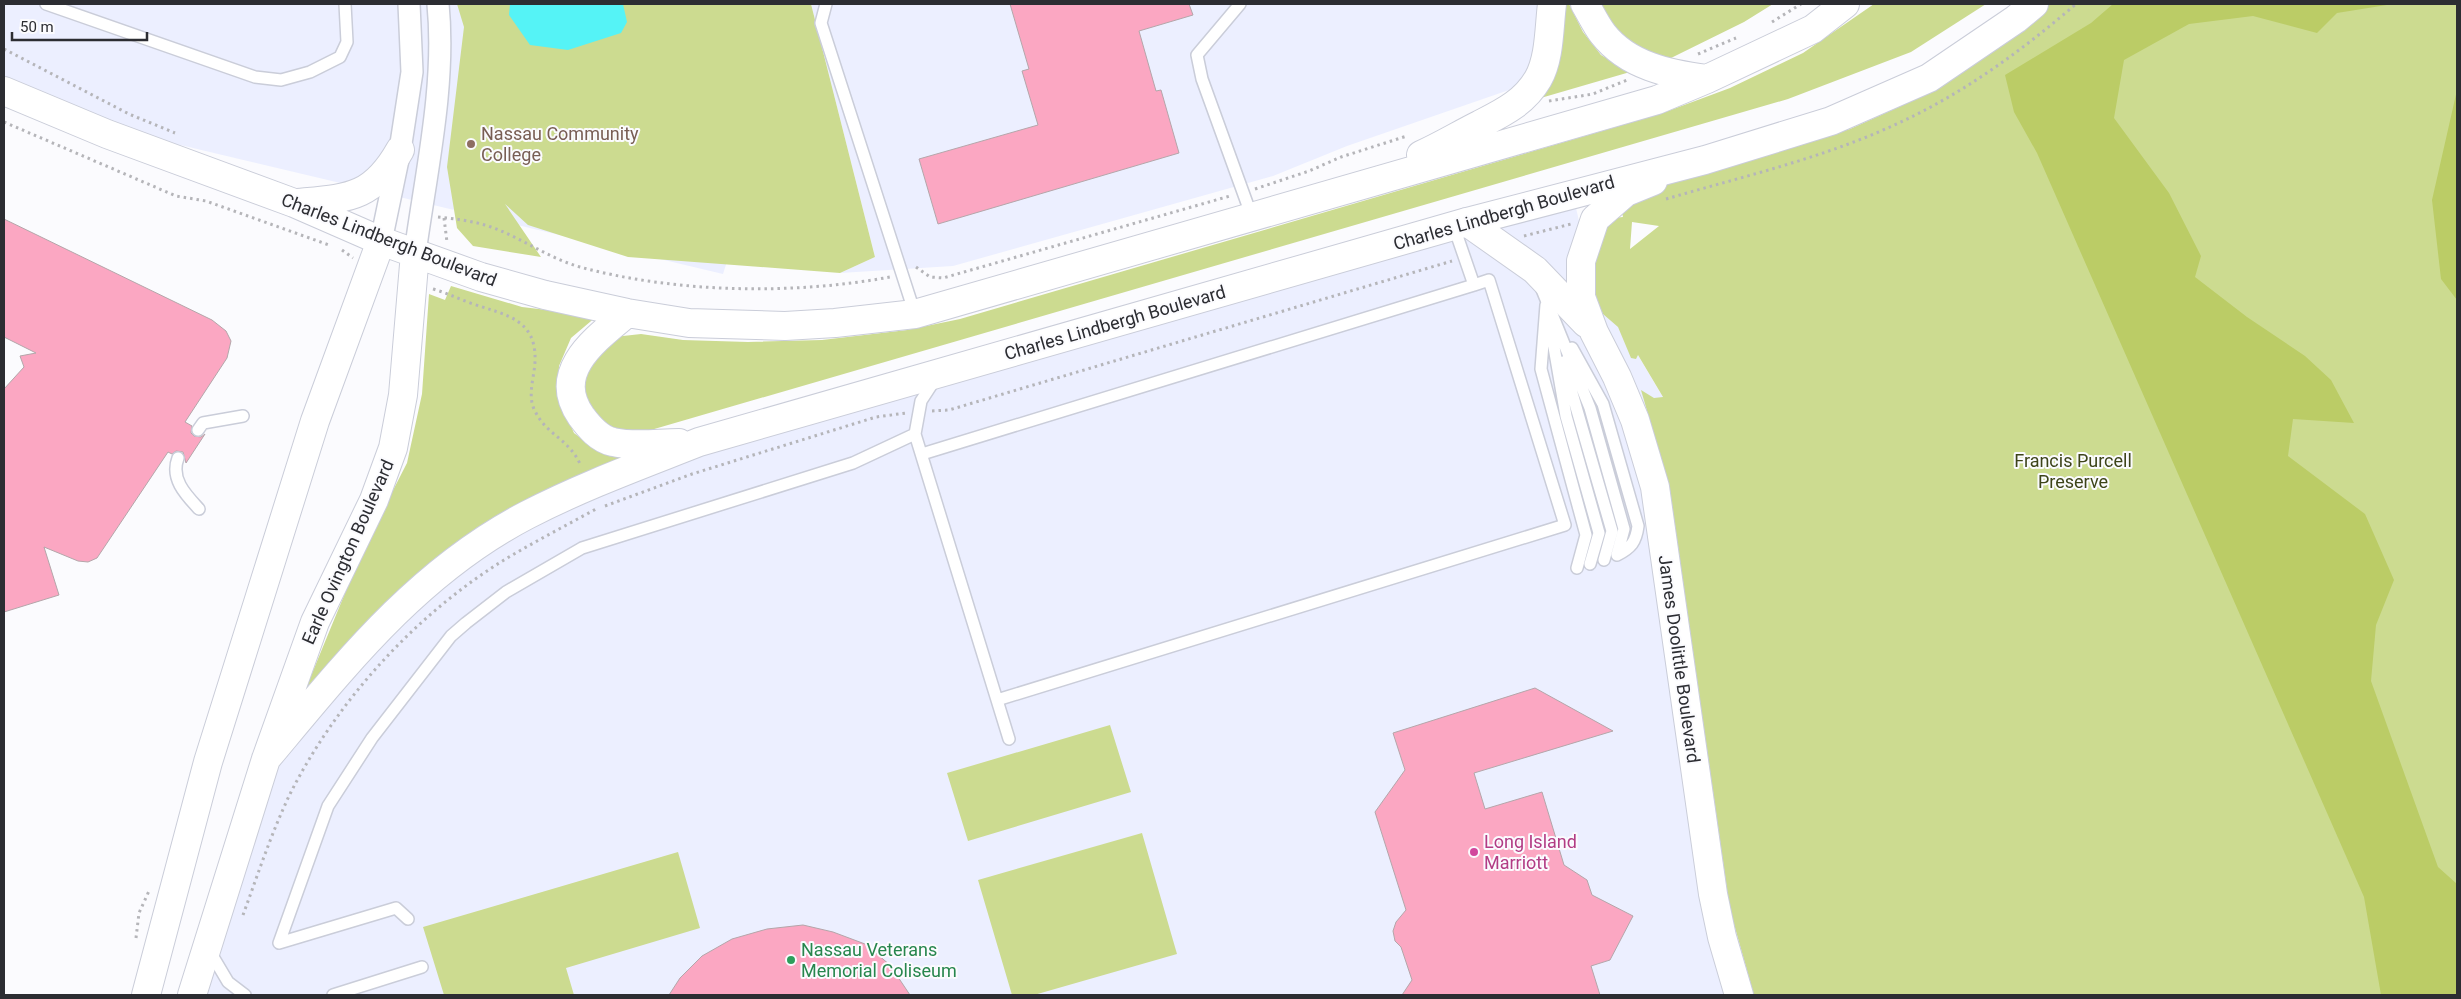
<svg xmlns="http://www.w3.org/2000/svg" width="2461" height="999" font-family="Roboto,sans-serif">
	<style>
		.built { fill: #ecefff }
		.green { fill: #ccdb90; fill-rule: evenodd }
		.forest { fill: #bc6 }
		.water { fill: #55f3f6 }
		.building { fill: #fba7c2; stroke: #b4a6aa }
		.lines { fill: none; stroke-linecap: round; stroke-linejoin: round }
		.service-casing { stroke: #cacdd9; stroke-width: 14 }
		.minor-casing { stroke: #cacdd9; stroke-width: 24 }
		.tertiary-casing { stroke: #cacdd9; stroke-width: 30 }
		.secondary-casing { stroke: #cacdd9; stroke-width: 30 }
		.path { stroke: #b5b5b9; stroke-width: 3; stroke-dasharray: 2.5 4; stroke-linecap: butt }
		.service { stroke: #fff; stroke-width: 11 }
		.minor { stroke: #fff; stroke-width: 21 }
		.tertiary { stroke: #fff; stroke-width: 28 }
		.secondary { stroke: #fff; stroke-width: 28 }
		.education-dot { fill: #8d6e63; stroke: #fbfbfe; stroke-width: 2 }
		.hotel-dot { fill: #d1479c; stroke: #fbfbfe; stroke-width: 2 }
		.leisure-dot { fill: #2e9e5b; stroke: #fbfbfe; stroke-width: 2 }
		.labels { text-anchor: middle; stroke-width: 4; stroke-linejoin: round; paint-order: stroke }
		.education-label { font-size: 18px; fill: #785e54; stroke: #fbfbfe; text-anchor: start }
		.street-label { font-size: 18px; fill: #2c2d32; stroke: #fbfbfe }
		.park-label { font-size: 18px; fill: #3d4419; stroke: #fbfbfe }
		.hotel-label { font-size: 18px; fill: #b23c85; stroke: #fbfbfe; text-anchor: start }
		.leisure-label { font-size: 18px; fill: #27864d; stroke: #fbfbfe; text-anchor: start }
	</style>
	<rect width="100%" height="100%" fill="#fbfbfe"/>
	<path class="built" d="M4,4h805l-86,270 -719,-171z
		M811,4h731l-11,69 -22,17 -162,56 -74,30 -320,90 -113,7 35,-16z
		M1574,199l18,79 78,131 100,586h-1574l74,-235 166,-180 149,-90z"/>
	<path class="green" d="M457,4h354l64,253 -35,16 -212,-16 -100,-32 -23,-21 36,53 -68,-11 -16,-18 -10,-61 17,-140z
		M1560,4h9l14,28 18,23 29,17 -103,30z
		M1594,4h179l-29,18 -73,36 -22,1 -26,-12z
		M1874,4h112l-75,48 -123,47 -1144,333c-8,0 -20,2 -27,-1 -26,-11 -33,-30 -34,-56l31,-38 27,-3 42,6 65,2 74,-2 85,-10 53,-11 700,-205 70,-26 73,-35z
		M2049,4h408v991h-703l-24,-85 -60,-420 -29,-100 13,8 9,-1 -25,-42 -2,4 -5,-1 -13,-31 -15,-13 -9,-20v-51l10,-24 19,-2 -2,-9 12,-13 217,-66 51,-23 57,-33 72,-50zM1632,222l27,4 -29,23z
		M451,286l71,21 75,9 -26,22 -12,28 -1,32 16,35 25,19 27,4 -148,74 -93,73 -79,85 58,-141 43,-84 15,-69 7,-100 16,6z
		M1110,725l21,67 -163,49 -21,-68z
		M1142,833l35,121 -143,41h-22l-34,-115z
		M678,852l22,76 -134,40 8,27h-130l-21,-68z"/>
	<path class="forest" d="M2113,4h280l-56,9 -20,20 -64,-17 -64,8 -65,36 -10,58 55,75 32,63 -6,21 52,40 58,39 26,24 23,43 -61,-4 -5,37 77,58 29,66 -18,45 -5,56 67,186 19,17v111h-76l-17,-98 -327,-744 -23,-41 -9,-37 86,-52z
		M2457,90v210l-16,-21 -9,-79z"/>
	<path class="water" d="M510,4h113l4,18 -6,11 -53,17 -38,-5 -21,-30z"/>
	<path class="building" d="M1010,4h179l4,11 -54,16 17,60 5,-1 18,63 -241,71 -19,-65 119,-34 -16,-54 7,-2z
		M4,219l208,101 14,11 5,10 -4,17 -42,64 7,4 -1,7 3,3 7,1 4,-3 -19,29 -3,-11 -7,-1 -4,3 -4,-2 -71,106 -9,4 -10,-1 -34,-14 15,48 -55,17v-223l20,-22 -4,-11 16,-3 -32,-16z
		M1535,688l78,43 -139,42 11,36 57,-17 22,73 23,15 5,15 41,21 -23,44 -19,6 9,29h-198l10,-15 -11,-33 -6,-6 -2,-10 3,-9 10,-12 -31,-98 30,-42 -12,-37z
		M803,925l30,7 32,12 25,21 20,30h-241l11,-17 22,-22 30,-17 35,-10z"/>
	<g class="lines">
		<defs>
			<path id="service" d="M46,4l209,73 26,3 29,-8 30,-15 7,-15 -2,-38
				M826,4l-5,19 94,291
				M1240,4l-43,51 5,24 50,138
				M1541,287l49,121 34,121 -7,26
				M1546,305l-5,64 45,166 -9,33
				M1550,324l16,92 33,117 -9,31
				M1572,348l31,56 35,122c-2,16 -7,22 -21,29
				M1563,362l49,169 -8,29
				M198,430l5,-7 40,-7
				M915,434l6,-33 15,-23
				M922,454l552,-169 -20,-58
				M178,458c-8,21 8,37 21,51
				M997,700l568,-175 -76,-245 -15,5
				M408,919l-12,-11 -117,35 49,-137 44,-68 79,-102 15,-13 40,-31 76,-44 271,-85 62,-29 94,305
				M209,950l19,32 17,13
				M333,995l89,-28"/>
			<path id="minor" d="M381,241l19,-91 12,-78 -3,-68
				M415,253c11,-81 31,-168 23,-249"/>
			<path id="tertiary" d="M4,91l103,43 187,69 87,38
				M1653,181l-27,11 -31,27 -14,42v36l13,35 23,45 18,43 20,67 58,407 9,43 17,58
				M298,203c51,-5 75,-5 102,-53
				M1467,222l68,48 51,53"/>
			<path id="secondary" d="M1585,4c6,10 11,21 18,30 25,32 66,40 104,45
				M1421,155c20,-9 38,-20 58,-30 23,-12 45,-22 59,-46 12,-21 11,-52 14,-75
				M627,313c-31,26 -77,58 -46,103 8,11 18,23 32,26 21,5 45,1 66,1
				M266,759c78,-93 151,-187 261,-244 56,-29 114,-50 172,-73l768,-220 238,-62 126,-39 98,-43 87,-59 18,-15
				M146,995l62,-233 107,-341 66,-180 100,36 64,18 82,18 62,10 96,3 50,-3 80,-9 742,-214 50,-21 106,-50 32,-25
				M192,995l74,-236 49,-137 59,-122 19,-52 10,-53 12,-142"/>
		</defs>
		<use href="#service" class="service-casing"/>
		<use href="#minor" class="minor-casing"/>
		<use href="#tertiary" class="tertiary-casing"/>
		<use href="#secondary" class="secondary-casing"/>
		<path class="path" d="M1772,22l29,-18
			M4,49l125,65 46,19
			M1698,54l38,-16
			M1549,101l44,-7 34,-14
			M4,122l172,74 30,5 123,44
			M1255,189l54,-18 32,-14 66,-21
			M1666,199c75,-22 153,-40 224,-72 70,-31 129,-74 186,-123
			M438,217c18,2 36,4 53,10 31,11 57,31 89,40 96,26 213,28 310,10
			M444,218l3,24
			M1524,236l47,-12
			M342,250l11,8
			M916,267l14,10 13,1 287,-82
			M433,289c14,4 26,10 40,15 33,11 64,15 62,58 -1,17 -8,34 0,49 12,25 34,27 46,55
			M932,411l17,-1 503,-149
			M605,506l87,-32 184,-57 30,-4
			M243,915c15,-41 29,-84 48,-123 47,-92 124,-177 213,-232 30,-18 61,-34 92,-51
			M136,938l3,-25 10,-22"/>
		<use href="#service" class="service"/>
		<use href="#minor" class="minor"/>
		<use href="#tertiary" class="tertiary"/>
		<use href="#secondary" class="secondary"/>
	</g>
	<circle class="education-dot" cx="471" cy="144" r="5"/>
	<circle class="hotel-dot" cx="1474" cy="852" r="5"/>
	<circle class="leisure-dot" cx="791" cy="960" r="5"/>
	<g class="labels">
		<g class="education-label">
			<text x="481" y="140">Nassau Community<tspan x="481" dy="21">College</tspan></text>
		</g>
		<g class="street-label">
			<text transform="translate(1504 213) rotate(-16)" y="6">Charles Lindbergh Boulevard</text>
			<text transform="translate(389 240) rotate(21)" y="6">Charles Lindbergh Boulevard</text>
			<text transform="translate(1115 323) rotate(-16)" y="6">Charles Lindbergh Boulevard</text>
			<text transform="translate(348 552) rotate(-66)" y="6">Earle Ovington Boulevard</text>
			<text transform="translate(1679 659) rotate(82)" y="6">James Doolittle Boulevard</text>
		</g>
		<g class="park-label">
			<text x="2073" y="467">Francis Purcell<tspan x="2073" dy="21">Preserve</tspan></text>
		</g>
		<g class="hotel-label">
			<text x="1484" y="848">Long Island<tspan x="1484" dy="21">Marriott</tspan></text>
		</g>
		<g class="leisure-label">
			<text x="801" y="956">Nassau Veterans<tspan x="801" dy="21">Memorial Coliseum</tspan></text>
		</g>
	</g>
	<rect width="2461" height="999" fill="none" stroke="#2c2d32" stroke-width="10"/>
	<path d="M12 32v8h135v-8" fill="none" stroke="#2c2d32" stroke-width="2.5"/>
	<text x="20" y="32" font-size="15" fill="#2c2d32" stroke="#fbfbfe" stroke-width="4" paint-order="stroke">50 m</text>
</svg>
